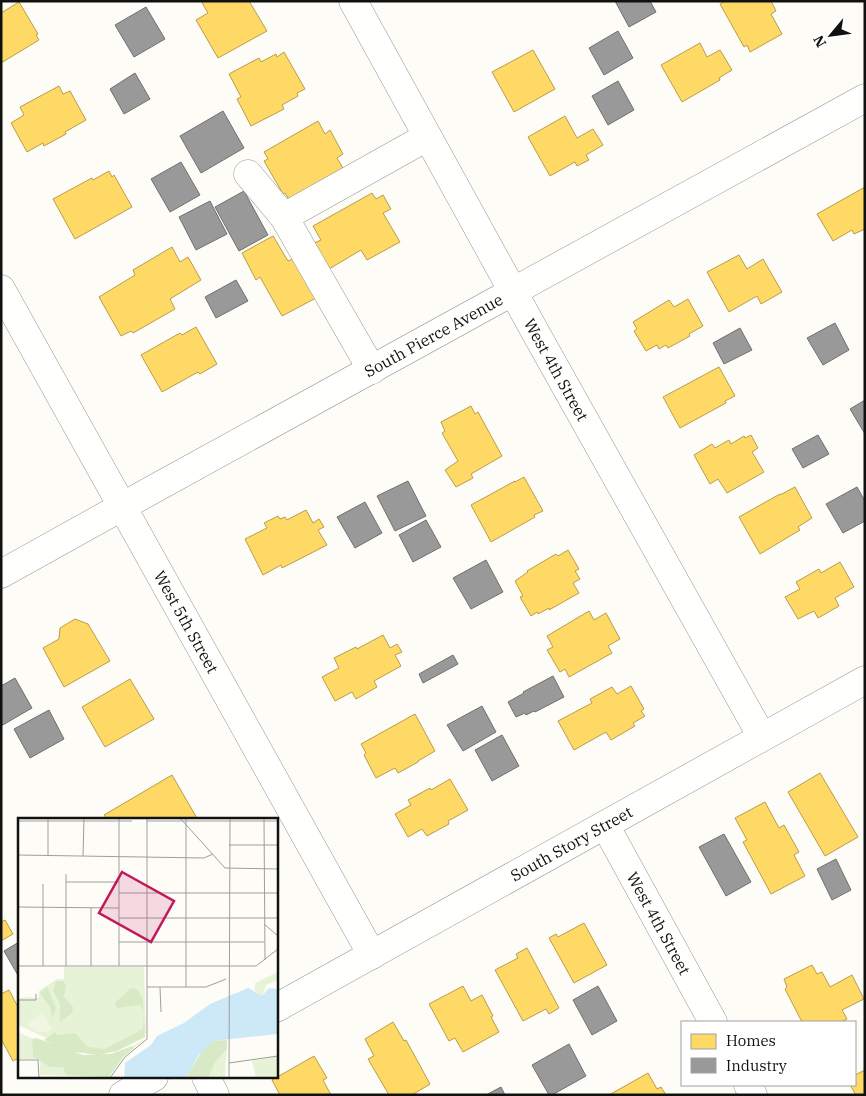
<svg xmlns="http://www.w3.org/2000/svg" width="866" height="1096" font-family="'IBM Plex Serif',serif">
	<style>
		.homes { fill: #ffd966; stroke: #b89d4c }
		.industry { fill: #999; stroke: #707070 }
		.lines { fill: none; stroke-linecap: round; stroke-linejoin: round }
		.minor-casing { stroke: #979795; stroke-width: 29 }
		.minor { stroke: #fffffe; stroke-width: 28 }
		.labels { text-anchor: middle; stroke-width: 5; stroke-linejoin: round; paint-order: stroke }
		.street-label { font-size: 16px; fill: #111; stroke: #fff }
		.inset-road { fill: none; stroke: #9f9e9b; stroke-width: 1 }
		.view { fill: #c2185b; fill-opacity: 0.15; stroke: #c2185b; stroke-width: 2.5 }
		.inset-edge { fill: none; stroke: #111; stroke-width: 2.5 }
	</style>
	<rect width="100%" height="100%" fill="#fdfcf7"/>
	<path class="homes" d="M201,1h48l18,30 -49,27 -22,-38 12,-7z
		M725,1h46l5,10 -5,3 11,20 -32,18 -3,-7 -3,2 -24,-43z
		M19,2l19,32 -2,1 3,5 -38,23v-50z
		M700,43l7,14 13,-7 12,20 -13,8 1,2 -38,22 -21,-37z
		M533,50l22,39 -41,23 -22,-40z
		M284,52l21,37 -8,4 1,3 -16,9 2,4 -33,17 -14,-27 4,-2 -12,-23 30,-16 2,4 15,-8 1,3z
		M59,86l4,8 7,-3 16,29 -21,12 1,2 -22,12 -1,-3 -16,9 -16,-29 13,-8 -4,-8z
		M565,116l12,22 16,-9 10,16 -17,10 3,5 -12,6 -2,-4 -25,14 -22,-39z
		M318,121l7,13 5,-4 13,24 -6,4 7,12 -54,31 -5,-8 -2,1 -19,-33 4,-2 -4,-7z
		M109,171l3,6 2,-2 18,32 -57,32 -22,-40 39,-21 1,2z
		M865,187v42l-11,5 -2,-4 -19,11 -16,-27z
		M372,193l4,6 7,-4 8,14 -8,4 17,29 -33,18 -6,-10 -32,19 -15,-26 7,-3 -8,-14z
		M273,236l15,25 6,-3 22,40 -34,18 -22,-39 -4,3 -14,-27z
		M172,247l8,15 8,-5 13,23 -31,19 5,10 -42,24 -2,-2 -10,5 -22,-39 36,-22 -2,-5z
		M739,255l8,14 16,-10 19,33 -21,12 -4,-8 -28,16 -22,-40z
		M688,299l15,27 -14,8 1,2 -22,12 -2,-3 -7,4 -2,-4 -11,6 -12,-20 3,-2 -4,-7 36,-22 5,7z
		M196,327l21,37 -17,10 -2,-2 -36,20 -21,-37 39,-22 2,2z
		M719,367l16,29 -10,5 1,2 -46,25 -17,-31z
		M471,406l4,8 3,-2 24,44 -31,18 2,4 -17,9 -11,-17 13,-9 -16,-28 3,-2 -4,-9z
		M751,435l7,13 -6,4 12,20 -37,21 -9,-14 -8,5 -16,-29 18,-11 3,4 14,-8 2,4 13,-8 1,2z
		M524,477l19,34 -9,4 1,2 -44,25 -20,-37 44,-24v1z
		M795,487l17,31 -14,9 2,3 -40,24 -21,-37 41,-23v1z
		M306,510l7,13 6,-4 5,8 -6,3 9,15 -45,23 -1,-3 -18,10 -18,-36 22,-11 -3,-5 14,-7 2,3 5,-2 2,3z
		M568,550l11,19 -4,2 5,8 -7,4 6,10 -30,17v-2l-11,6 -1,-2 -6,4 -11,-19 3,-1 -8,-15 13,-9 -1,-1 29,-17 2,2z
		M840,562l14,25 -19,11 4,8 -21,12 -4,-7 -16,8 -13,-22 15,-8 -4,-7 23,-13 2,4z
		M589,611l5,9 12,-7 14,26 -12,7 4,7 -43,24 -4,-8 -5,3 -13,-22 6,-3 -6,-11z
		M75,619l13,5 22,37 -46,26 -21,-39 16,-9 1,-11z
		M383,635l7,13 7,-4 5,8 -7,3 6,11 -27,15 3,6 -21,12 -4,-7 -17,9 -13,-24 17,-9 -5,-10 22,-11 1,2z
		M130,679l24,40 -49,28 -23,-40z
		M631,686l13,23 -3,2 4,5 -12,7 2,3 -24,14 -5,-8 -32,18 -16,-29 34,-18 -2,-4 22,-12 5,7z
		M415,714l20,37 -17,10v1l-20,11 -3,-5 -19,10 -12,-23 2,-2 -5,-9z
		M820,773l38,64 -33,19 -37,-64z
		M172,775l26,45h-90l-4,-5z
		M450,779l18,31 -20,11 1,3 -22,12 -5,-7 -14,8 -13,-23 16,-9 -3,-5 22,-12 1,2z
		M765,802l14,26 5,-3 15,27 -5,3 11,21 -34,18 -28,-52 4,-2 -12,-22z
		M5,920l8,14 -12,7v-19z
		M584,923l23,42 -33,18 -25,-45 7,-4 2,3z
		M527,948l32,60 -10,6 -3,-5 -23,12 -28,-51 23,-12 -2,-4z
		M812,965l5,9 5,-2 8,15 22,-12 12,24 -22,11 5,9 -6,3h-39l-17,-33 2,-2 -3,-8z
		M463,986l8,15 11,-6 11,21 -2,1 8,15 -36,20 -8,-14 -6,3 -20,-37z
		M9,990l10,19v49l-6,3 -12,-22v-45z
		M393,1022l11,19 2,-1 24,44 -18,11h-23l-21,-36 6,-3 -9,-17z
		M314,1056l13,22 -4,2 8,15h-51l-8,-15z
		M865,1070v25h-9l-6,-10h5v-10z
		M648,1073l9,16 4,-2 5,8h-57z"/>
	<path class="industry" d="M615,1h35l6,11 -27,15z
		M146,7l19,32 -31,18 -19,-32z
		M618,31l15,27 -29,17 -15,-27z
		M135,73l15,26 -26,15 -14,-25z
		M618,81l16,29 -26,15 -16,-29z
		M223,111l21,37 -43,25 -21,-37z
		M181,162l19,33 -30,17 -19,-33z
		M244,191l24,44 -29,16 -24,-44z
		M210,201l17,33 -31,16 -17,-33z
		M236,280l12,21 -32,17 -11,-21z
		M835,323l14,27 -26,15 -16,-27z
		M740,328l12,22 -28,14 -11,-21z
		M865,400v34l-15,-25z
		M818,435l11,19 -26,14 -11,-19z
		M408,481l18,35 -31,15 -18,-35z
		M857,487l8,14v20l-22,12 -17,-29z
		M365,502l17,31 -27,15 -18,-31z
		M426,520l15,27 -28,15 -14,-27z
		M486,560l17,32 -32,17 -18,-31z
		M453,655l5,9 -35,19 -4,-9z
		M553,676l11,21 -29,15 -1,-1 -8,4 -1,-2 -9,4 -8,-15 16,-9 -1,-1z
		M15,678l17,30 -31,18v-40z
		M482,706l14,26 -33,19 -16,-26z
		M49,710l15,29 -34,19 -16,-29z
		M502,735l17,31 -27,15 -17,-31z
		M724,834l27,48 -25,14 -27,-49z
		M836,859l15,31 -19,10 -15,-31z
		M19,942v35l-15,-26z
		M598,986l19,35 -25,14 -19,-35z
		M569,1044l17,32 -34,19h-3l-17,-30z
		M501,1087l4,8h-19z"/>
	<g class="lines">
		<defs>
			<g id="minor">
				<path id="s1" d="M353,1l185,336 224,400"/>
				<path d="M248,174l36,43"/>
				<path id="s2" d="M1,289l371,666"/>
				<path d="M372,370l-88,-153 143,-80"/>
				<path id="s3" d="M1,574l160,-89 704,-387"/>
				<path id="s4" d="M605,825l108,197"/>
				<path id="s5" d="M276,1008l589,-328"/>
				<path d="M206,1077l9,18"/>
				<path d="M748,1085l5,10"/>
				<path d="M123,1095l31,-18"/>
			</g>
		</defs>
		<use href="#minor" class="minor-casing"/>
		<use href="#minor" class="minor"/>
	</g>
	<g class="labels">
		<g class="street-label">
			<text dy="6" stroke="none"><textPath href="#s3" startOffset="494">South Pierce Avenue</textPath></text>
			<text dy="6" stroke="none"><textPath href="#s1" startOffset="421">West 4th Street</textPath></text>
			<text dy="6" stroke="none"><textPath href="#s2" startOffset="381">West 5th Street</textPath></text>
			<text dy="6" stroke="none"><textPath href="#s5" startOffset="338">South Story Street</textPath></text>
			<text dy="6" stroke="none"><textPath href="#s4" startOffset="112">West 4th Street</textPath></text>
		</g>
	</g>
	<g transform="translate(18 818)">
		<rect width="260" height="260" fill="#fdfcf7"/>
		<path d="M46,149h80l2,66 -38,17 -44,-4 -46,-21 1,-26 4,-2 16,1v-7l18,-12h7zM260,154v8l-12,5 -4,12 -10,-9 3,2v-7zM0,214l48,22 33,4 25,-7 21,-12 -21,17 -15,21 -69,-2v-16h-22zM209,222l-2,38 -39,-1 17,-27 10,-9zM260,238v22h-22l-4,-17z" fill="#e7f3d7"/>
		<path d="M38,163h7l3,4 -2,12 9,10 -1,6 -12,9v-18l-7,-13zM29,169l9,21 -4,10 -1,-10 -11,-15zM113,170l6,1 6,11 2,37 -28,14 -19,4 -30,-4 -24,-11 11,-8 2,3 18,-2 13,14 17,2 38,-20 1,-18 -4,-6 -23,3 -2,-5zM18,220l47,17 28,-1 21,-8 2,2 -10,8 -15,21 -43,-2 -3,-8h-13l-17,-10 -1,-18zM209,222v9l-12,13 -7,16 -22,-1 17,-27 10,-9z" fill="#d8eac5"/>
		<path d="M24,196l2,1 9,15 -13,3 -13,-9z" fill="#f0f6e1"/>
		<path d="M230,170l14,8 7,-8 9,1v45l-65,7 -15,15 -12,22h-62l1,-15 26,-18 6,-9 27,-13 26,-19z" fill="#cde8f7"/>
		<path class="inset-road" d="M101,0v148M162,0l45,50 53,1M168,0v169M246,0l1,142M0,3h114M129,3h131M211,27h49M0,37l186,3 9,-4M30,37v-37M65,38l1,-38M48,64h53M25,66v82M101,75h159M0,89l101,1M73,90v58M101,100h159M246,106l14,12M101,124h145M0,148h238l22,-17M48,148v-92M129,169h59l20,-8M142,169l1,25M0,182h18v-6M0,242h20l1,18M211,245l49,-7M92,260l15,-21 22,-18v-221M211,260l1,-260"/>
		<path class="view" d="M104,54l52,29 -23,41 -52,-29z"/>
		<rect width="260" height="260" class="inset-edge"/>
	</g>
	<rect width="866" height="1096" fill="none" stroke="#111111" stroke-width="5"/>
	<rect x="681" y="1021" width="175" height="65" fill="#ffffff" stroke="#a0a0a0"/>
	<rect x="691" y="1034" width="25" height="15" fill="#ffd966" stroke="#a0a0a0"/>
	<text x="726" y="1046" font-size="15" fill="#111111">Homes</text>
	<rect x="691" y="1058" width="25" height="15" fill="#999999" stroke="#a0a0a0"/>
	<text x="726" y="1071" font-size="15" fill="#111111">Industry</text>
	<g transform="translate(831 35) rotate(241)" stroke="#ffffff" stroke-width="4" paint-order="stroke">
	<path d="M0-4L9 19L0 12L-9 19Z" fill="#111111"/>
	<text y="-8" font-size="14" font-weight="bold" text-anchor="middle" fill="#111111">N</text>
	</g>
</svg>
